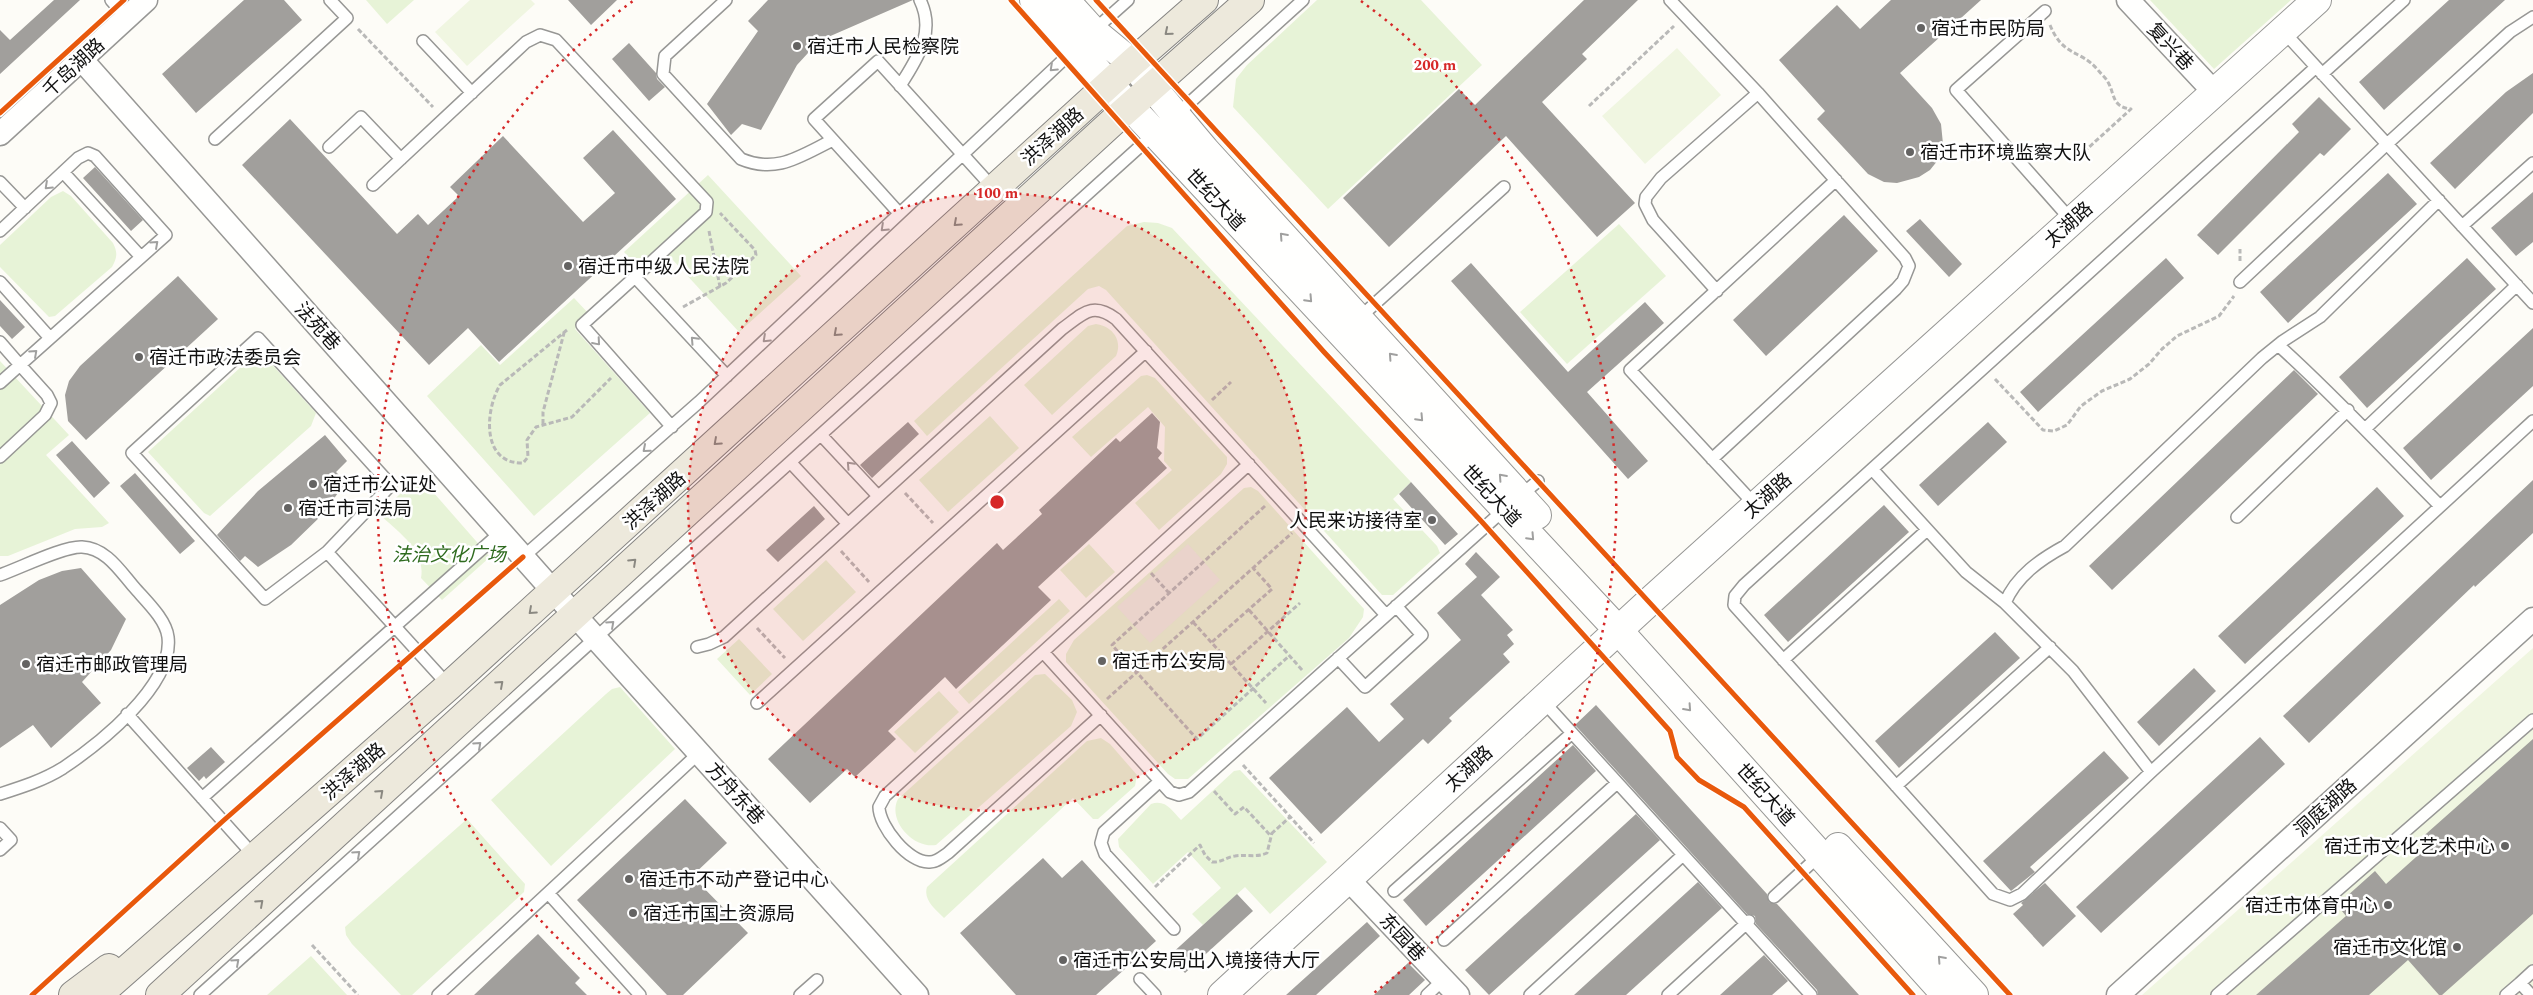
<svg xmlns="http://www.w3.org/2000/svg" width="2533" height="995" font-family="Spectral,'Noto Sans SC',serif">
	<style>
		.green { fill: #e7f3d7 }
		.pitch { fill: #f0f6e1 }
		.plaza { fill: #edebe2 }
		.building { fill: #a19f9c }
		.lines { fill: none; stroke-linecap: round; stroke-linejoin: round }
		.service-casing { stroke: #979795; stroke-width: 14 }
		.minor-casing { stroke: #979795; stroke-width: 25 }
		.tertiary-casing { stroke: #979795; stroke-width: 30 }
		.primary-casing { stroke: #858482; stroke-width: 30 }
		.path { stroke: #b9b9b8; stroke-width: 3; stroke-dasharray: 5 2.5; stroke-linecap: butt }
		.service { stroke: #fffffe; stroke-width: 11 }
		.minor { stroke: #fffffe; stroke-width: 22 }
		.tertiary { stroke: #fffffe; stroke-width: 28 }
		.primary { stroke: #ede9dc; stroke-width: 28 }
		.cycleway-casing { stroke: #fff; stroke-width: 8 }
		.cycleway { stroke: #e8590c; stroke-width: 5 }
		.oneway { stroke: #8a8881 }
		.oneway2 { stroke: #a0a09f }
		.ring { fill: none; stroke: #d62828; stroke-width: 2.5; stroke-dasharray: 2.5 5 }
		.poi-dot { fill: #646362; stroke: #fff; stroke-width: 2 }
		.labels { text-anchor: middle; stroke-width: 5; stroke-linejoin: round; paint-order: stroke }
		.poi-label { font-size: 19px; fill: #111; stroke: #fff; text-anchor: start }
		.street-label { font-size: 19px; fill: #111; stroke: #fff }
		.park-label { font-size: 19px; font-style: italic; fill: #2f6b1f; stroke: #fff }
		.centre { fill: #d62828; stroke: #fff; stroke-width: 2.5 }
		.ring-label { font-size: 15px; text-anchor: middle; font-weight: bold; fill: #d62828; stroke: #fff; stroke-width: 5; stroke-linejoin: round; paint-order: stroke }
	</style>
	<rect width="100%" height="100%" fill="#fdfcf7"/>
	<path class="green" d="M366,0h48l-27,24z
		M1317,0h104l61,65 -154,144 -95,-102 3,-28 11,-14z
		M2150,0h141l-77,69z
		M708,175l93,101 -62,56 -78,-85 -23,20 -14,-15z
		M63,191l8,5 42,47c5,10 4,15 -1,24l-57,49 -6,1 -49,-50v-22l51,-48z
		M1144,222l14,1 14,5 239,254 -18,17 44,47 3,7 -47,42h-11l-276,-305 -7,-4 -11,3 -161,147 -13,-15 213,-195z
		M1619,224l47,52 -99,88 -47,-52z
		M574,298l16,17 -15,14 75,84 -116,103 -107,-120 54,-51 19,20z
		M1096,324c16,2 27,16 20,32l-64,59 -28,-30 64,-59z
		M254,355l13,4 49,54 -5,13 -101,90 -6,-3 -56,-61z
		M0,361l69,74 -23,20 63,68 -7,4 -27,2 -67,27h-8z
		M1147,375l8,3 72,79v7l-6,10 -62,56 -24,-27 37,-33 -8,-9 1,-34 -17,-20 -57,50 -19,-20 69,-61z
		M990,416l29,32 -71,64 -29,-32z
		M419,476l71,81 -48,43 -21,-22c5,-28 -23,-46 -42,-64z
		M1251,487l7,4 106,118 -1,8 -14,21 -161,141h-13l-7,-5 -102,-112v-8l8,-14 170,-152z
		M1089,544l26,28 -29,26 -26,-28z
		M826,560l30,32 -53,49 -30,-32z
		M1059,599l11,12 -101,93 -11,-12z
		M739,639l33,35 -22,21 -33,-36z
		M1045,674l27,26 5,12 -6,14 -135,119c-23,4 -49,-25 -38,-46l137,-124z
		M620,687l55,62 -124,117 -60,-66 115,-106 6,-5z
		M939,691l20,21 -44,41 -21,-21z
		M1101,738l9,6 27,31 -2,11 -37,33h-5l-20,-21 -129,120c-9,-9 -21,-18 -17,-31l160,-146z
		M1240,770l87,92 -57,52 -25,-27 -42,38 -11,-11 29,-26 -33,-36 -35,32 -34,-37 -1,-8 33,-35c15,-5 21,7 30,16l53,-49z
		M467,819l58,65 -1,8 -112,103h-11l-49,-51 -6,-9 -1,-8z
		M311,956l36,39h-80z"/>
	<path class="pitch" d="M470,0h61l4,4 -68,62 -32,-34z
		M1677,48l44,47 -76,69 -43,-48z
		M2533,648v347h-391z"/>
	<path class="plaza" d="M1188,544l32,36 -70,63 -33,-36z"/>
	<path class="building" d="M54,0h26l-80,74v-44l10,10z
		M244,0h40l18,20 -106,93 -34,-39z
		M568,0h49l-26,25z
		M768,0h145l-94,41 -22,24 -36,65 -19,-6 -11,11 -24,-31 51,-73 -10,-10z
		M1584,0h54l-56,54 5,5 -45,43 93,101 -38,34 -91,-101 -117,111 -46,-49 116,-109 16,16z
		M1891,0h90l-81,73 32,35 9,16 2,20 -5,16 -8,10 -11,7 -22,6 -13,-1 -16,-8 -51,-55 8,-8 -46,-51 58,-55 23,24z
		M2449,0h56l-121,110 -25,-28z
		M629,43l27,30 1,6 8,8 -16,14 -37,-42z
		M2533,73v40l-78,76 -25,-26 76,-71z
		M2319,97l32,32 -27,27 -4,-3 -102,102 -21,-20 102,-103 -7,-8z
		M290,119l107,115 21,-20 10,11 31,-29 -9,-9 53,-51 80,86 32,-29 -32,-35 30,-28 63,69 -177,163 -31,-34 -39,37 -187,-200z
		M95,167l48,53 -12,11 -48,-53z
		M2388,173l29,31 -129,119 -28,-31z
		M2533,192v50l-17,14 -25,-28z
		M1844,215l34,36 -112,105 -33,-36z
		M1920,219l42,45 -13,13 -43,-46z
		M2166,258l18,20 -146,134 -18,-20z
		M2467,258l29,31 -129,119 -28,-31z
		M1471,263l97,109 77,-70 19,21 -77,69 61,69 -20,18 -177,-198z
		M178,276l40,43 -132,121 -18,-19 -3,-26 4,-14 11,-15z
		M0,300l25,27 -13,12 -12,-13z
		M2533,328v58l-102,94 -28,-32z
		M2294,370l24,24 -206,196 -23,-24z
		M1152,413l8,9 -3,26 5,5 -4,5 9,10 -129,119 13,13 -95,89 -11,-12 -57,54 8,8 -41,38 -8,-8 -37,34 -42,-44 229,-216 6,7 39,-36 -3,-4 77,-72 4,4z
		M908,422l11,12 -47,44 -12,-13z
		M1988,422l19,20 -69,64 -19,-21z
		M325,435l22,26 -11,11 10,10 -24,33 -31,30 -33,22 -13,-11 -5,5 -23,-26 41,-44z
		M72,441l38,42 -16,15 -38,-43z
		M135,473l60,68 -15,13 -60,-68z
		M2533,480v53l-58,54 -1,-2 -165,158 -26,-27z
		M1411,482l47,52 -13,11 -46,-51z
		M2377,487l27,29 -159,148 -27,-28z
		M1884,505l25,27 -121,110 -24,-27z
		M814,506l11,13 -47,43 -12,-12z
		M1476,552l24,25 -19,18 32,35 -6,5 7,9 -11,10 7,8 -61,56 3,3 -24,23 -5,-5 -102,95 -52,-56 78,-71 32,35 25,-23 -14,-15 71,-64 -24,-27 40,-36 -12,-13z
		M81,568l45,51 -15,31 -29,32 19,21 -50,45 -18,-23 -33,23v-143l39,-25 23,-9z
		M1995,632l25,26 -121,110 -24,-27z
		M2194,668l22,23 -57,55 -22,-24z
		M1596,705l171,189 2,8 8,2 82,91h-41l-1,-5 -61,-66 -1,-8 -8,-2 -172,-189z
		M2260,737l25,27 -184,169 -25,-26z
		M2533,739v175l-91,81h-3l-31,-35 -39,35h-113l90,-79 -9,-11 38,-34 11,13 39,-35 -7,-8z
		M1573,745l23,26 -170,155 -23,-26z
		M211,747l14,15 -19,17 -2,-3 -5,5 -12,-13z
		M2104,751l25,27 -99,89 5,5 -24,19 -28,-30z
		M685,799l42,44 -35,33 56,57 -65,62h-16l-90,-95z
		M1636,814l24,26 -171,155 -24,-25z
		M1043,858l19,20 20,-18 74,81 -60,54h-80l-56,-62z
		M1698,882l24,26 -96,87h-52z
		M2045,883l31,33 -33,31 -30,-33 10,-9 -2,-2z
		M1237,894l16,17 -68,62 -16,-17z
		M1367,922l13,14 -64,59h-30z
		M538,934l42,44 -5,5 12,12h-113z
		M1764,955l24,26 -16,14h-52z
		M1408,963l17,17 -16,15h-35z"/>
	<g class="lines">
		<defs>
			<path id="service" d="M111,0l16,18
				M726,0l-61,56 -2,18 78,85c36,15 59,-3 92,-19
				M1670,0l88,93 -97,85 -15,19 -1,7 8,16 64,71
				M2045,11l-89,79 116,131
				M2283,31l250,272
				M1092,32l36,-32
				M423,41l49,52
				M2316,67l-572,518 -9,11 -1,9 259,289 17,6 12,-6 129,-122 382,-351
				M2322,74l82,-74
				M900,86c17,-28 36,-53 20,-86
				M1176,115l127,-115
				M215,139l132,-121 -17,-18
				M329,147l32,-30 40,42
				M63,172l78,85
				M0,182l25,26
				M373,185l153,-143 14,-7 16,5 151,162 -1,10 -71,65
				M899,213l-85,-94 64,-58 116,128
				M2462,226l71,-63
				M0,231l78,-73 10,-5 7,3 71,79 -146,130 -20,-23
				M0,282l50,56
				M2240,282l147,-138 123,-112 23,-15
				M1358,319l146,-132
				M2278,345c57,51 108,107 162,161
				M0,383l20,-18 27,30 4,8 -6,12 -45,42
				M672,427l-90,-102 53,-48 92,99
				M2366,428l151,-143
				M821,435l57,61
				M1712,459l184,-170 7,-8 6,-15 -4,-8 -147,-165
				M791,463l57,61
				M1872,469l94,103 39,31 68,68 78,101
				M1520,496l18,-15
				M1756,506l-126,-136 206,-190
				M2237,517l111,-107
				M327,552l-62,47 -133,-146 126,-115 133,147 -64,67 122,134
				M523,557l176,-155 378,-355
				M0,575c20,-7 64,-29 82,-28 24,1 38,24 52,40 11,13 32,32 34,50 6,48 -69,107 -105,131 -19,12 -41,19 -63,26
				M2005,603c11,-27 36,-44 60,-57l197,-188 21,-17 37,-24 119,-117
				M697,647l12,-3 15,-7 338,-308c21,-15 30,-28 54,-10l270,296
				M1043,652l127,140 9,3 10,-3 317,-284
				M1338,658l27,29 57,-52 -26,-29
				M1783,660l144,-130
				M1542,700l269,295
				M757,703l389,-352
				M127,714l128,143
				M1101,715l-153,138c-6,4 -11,9 -18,9 -21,2 -51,-36 -51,-55l6,-11 364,-332
				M1160,781l-56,51 -3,11 4,11 69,75
				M1896,786l154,-139
				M202,798l299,-266
				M0,828l11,12 -11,10
				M1394,891l178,-158
				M548,893l92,102
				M1774,897l46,-42
				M1444,940l173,-157
				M1140,979l15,16
				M2520,983l13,-12
				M200,995l956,-863
				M438,995l261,-242
				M800,995l17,-15
				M1427,995l16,-15
				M1530,995l153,-140
				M1668,995l81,-74
				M2217,995l316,-275
				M2506,995l14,-12 11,12"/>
			<path id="minor" d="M2128,0l86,92
				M82,60l472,532 363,403
				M0,134l146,-134
				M1348,879l110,116
				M2118,995l415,-376"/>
			<path id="tertiary" d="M1034,0l75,84 509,546 328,365
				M1065,0l28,31 39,32 73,87 332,365
				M1838,847l136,148
				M1222,995l427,-393 668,-602"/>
			<path id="primary" d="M73,995l36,-27
				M98,995l351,-309 683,-623 72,-63
				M160,995l958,-878 132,-117"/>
		</defs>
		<use href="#service" class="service-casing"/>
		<use href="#minor" class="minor-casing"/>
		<use href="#tertiary" class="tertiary-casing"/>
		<use href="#primary" class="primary-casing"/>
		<path class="path" d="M2050,25c13,32 30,24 48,45 3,4 8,8 10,12 7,13 4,25 23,27l-44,40
			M358,29l75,78
			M1589,106l85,-80
			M709,231l11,56
			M2240,261v-12
			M683,307l43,-24 30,-28 -1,-5 -35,-37
			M567,330l-67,55c-15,25 -19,79 23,78l5,-6 -1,-17 9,-13 36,-10 39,-39
			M1995,379l48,51 11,1 13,-6 14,-19 21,-15 28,-12 19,-15 13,-15 15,-13 42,-20 15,-20
			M1212,400l19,-18
			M543,424v-12l21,-79
			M905,493l28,30
			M1265,506l-153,139 85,94 92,-83
			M841,551l28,31
			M1151,573l18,20
			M1249,610l54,61
			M1193,622l73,81
			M757,628l28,30
			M1212,642l60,-53 -19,-21
			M1231,664l69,-61
			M1107,699l185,-166
			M1243,765l71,78
			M1214,791l21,23 9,-7 26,28 20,-18
			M1155,887l45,-42 5,10 7,7c9,1 14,-5 23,-6 12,-2 21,2 32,-3l5,-20
			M312,945l46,50"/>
		<use href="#service" class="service"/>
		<use href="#minor" class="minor"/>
		<use href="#tertiary" class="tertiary"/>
		<use href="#primary" class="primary"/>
		<defs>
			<path id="cycleway" d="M1011,0l313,352 158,170 188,209 7,26 22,23 45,27 169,188
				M1096,0l914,995
				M0,113l124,-113
				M32,995l191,-174 300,-264"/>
		</defs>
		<use href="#cycleway" class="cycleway-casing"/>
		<use href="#cycleway" class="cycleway"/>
	</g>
	<defs><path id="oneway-chevron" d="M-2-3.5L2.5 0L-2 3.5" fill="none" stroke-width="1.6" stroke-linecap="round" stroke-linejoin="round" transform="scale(1.25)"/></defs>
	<g class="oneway">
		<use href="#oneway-chevron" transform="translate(1168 32) rotate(140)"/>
		<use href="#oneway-chevron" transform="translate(957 223) rotate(138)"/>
		<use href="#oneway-chevron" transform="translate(837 333) rotate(138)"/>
		<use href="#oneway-chevron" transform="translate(717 442) rotate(138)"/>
		<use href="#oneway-chevron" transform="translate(633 562) rotate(-43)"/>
		<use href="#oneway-chevron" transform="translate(532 611) rotate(138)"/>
		<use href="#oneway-chevron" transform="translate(500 684) rotate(-42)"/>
		<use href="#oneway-chevron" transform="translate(380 793) rotate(-42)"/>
		<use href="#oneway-chevron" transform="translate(260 903) rotate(-42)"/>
	</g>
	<g class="oneway2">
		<use href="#oneway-chevron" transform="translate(1053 68) rotate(137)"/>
		<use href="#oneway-chevron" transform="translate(48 186) rotate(137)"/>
		<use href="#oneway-chevron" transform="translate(884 228) rotate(137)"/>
		<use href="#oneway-chevron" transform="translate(1283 236) rotate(-132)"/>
		<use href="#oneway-chevron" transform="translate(155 244) rotate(-42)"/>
		<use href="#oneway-chevron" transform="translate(1309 299) rotate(47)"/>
		<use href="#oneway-chevron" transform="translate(766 339) rotate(137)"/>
		<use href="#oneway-chevron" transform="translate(694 340) rotate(-133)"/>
		<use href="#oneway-chevron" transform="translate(597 342) rotate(49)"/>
		<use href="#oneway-chevron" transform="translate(34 353) rotate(-42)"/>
		<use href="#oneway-chevron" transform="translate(1392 356) rotate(-132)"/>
		<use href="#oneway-chevron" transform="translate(1420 418) rotate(47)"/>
		<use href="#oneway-chevron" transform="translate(646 449) rotate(139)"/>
		<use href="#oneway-chevron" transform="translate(850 465) rotate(-133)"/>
		<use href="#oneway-chevron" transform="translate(1502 477) rotate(-132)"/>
		<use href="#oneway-chevron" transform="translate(1531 537) rotate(47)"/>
		<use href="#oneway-chevron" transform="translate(611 624) rotate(-42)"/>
		<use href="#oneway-chevron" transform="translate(1688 708) rotate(48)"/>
		<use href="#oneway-chevron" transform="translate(478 745) rotate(-42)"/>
		<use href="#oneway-chevron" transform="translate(357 854) rotate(-42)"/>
		<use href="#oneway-chevron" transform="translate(1941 959) rotate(-132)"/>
		<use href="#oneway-chevron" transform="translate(236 962) rotate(-42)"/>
	</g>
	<circle cx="997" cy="502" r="309" fill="#d62828" fill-opacity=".12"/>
	<g class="ring">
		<circle cx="997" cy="502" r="309"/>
		<path d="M620 993A619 619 0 0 1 633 1M1361 1A619 619 0 0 1 1374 993"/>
	</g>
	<g class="poi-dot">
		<circle cx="1921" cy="28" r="5"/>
		<circle cx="797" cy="46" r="5"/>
		<circle cx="1910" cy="152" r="5"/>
		<circle cx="568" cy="266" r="5"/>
		<circle cx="139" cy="357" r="5"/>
		<circle cx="313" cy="484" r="5"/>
		<circle cx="288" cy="508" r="5"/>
		<circle cx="1432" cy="520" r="5"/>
		<circle cx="1102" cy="661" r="5"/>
		<circle cx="26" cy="664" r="5"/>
		<circle cx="2505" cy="846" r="5"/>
		<circle cx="629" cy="879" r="5"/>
		<circle cx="2388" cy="905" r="5"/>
		<circle cx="633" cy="913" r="5"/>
		<circle cx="2457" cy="947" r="5"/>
		<circle cx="1063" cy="960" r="5"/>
	</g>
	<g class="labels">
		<g class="poi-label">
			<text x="1931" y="35">宿迁市民防局</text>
			<text x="807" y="53">宿迁市人民检察院</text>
			<text x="1920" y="159">宿迁市环境监察大队</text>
			<text x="578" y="273">宿迁市中级人民法院</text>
			<text x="149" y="364">宿迁市政法委员会</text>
			<text x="323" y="491">宿迁市公证处</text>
			<text x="298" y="515">宿迁市司法局</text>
			<text x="1422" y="527" text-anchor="end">人民来访接待室</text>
			<text x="1112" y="668">宿迁市公安局</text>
			<text x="36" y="671">宿迁市邮政管理局</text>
			<text x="2495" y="853" text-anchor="end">宿迁市文化艺术中心</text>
			<text x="639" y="886">宿迁市不动产登记中心</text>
			<text x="2378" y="912" text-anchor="end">宿迁市体育中心</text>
			<text x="643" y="920">宿迁市国土资源局</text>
			<text x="2447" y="954" text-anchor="end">宿迁市文化馆</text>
			<text x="1073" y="967">宿迁市公安局出入境接待大厅</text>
		</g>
		<g class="street-label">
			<text transform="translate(2171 46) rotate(47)" y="7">复兴巷</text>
			<text transform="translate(73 67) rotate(-43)" y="7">千岛湖路</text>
			<text transform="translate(1052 136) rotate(-42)" y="7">洪泽湖路</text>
			<text transform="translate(1216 199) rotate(47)" y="7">世纪大道</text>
			<text transform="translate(2068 224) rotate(-42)" y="7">太湖路</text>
			<text transform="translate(318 326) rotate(48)" y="7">法苑巷</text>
			<text transform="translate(1492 495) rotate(47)" y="7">世纪大道</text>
			<text transform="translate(1767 495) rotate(-42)" y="7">太湖路</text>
			<text transform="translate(654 500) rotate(-42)" y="7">洪泽湖路</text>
			<text transform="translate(1468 768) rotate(-43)" y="7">太湖路</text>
			<text transform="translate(353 771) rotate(-41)" y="7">洪泽湖路</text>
			<text transform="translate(736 793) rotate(48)" y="7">方舟东巷</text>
			<text transform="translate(1766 794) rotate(48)" y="7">世纪大道</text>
			<text transform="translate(2325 807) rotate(-42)" y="7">洞庭湖路</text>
			<text transform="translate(1403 937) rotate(47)" y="7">东园巷</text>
		</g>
		<g class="park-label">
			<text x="449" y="561">法治文化广场</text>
		</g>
	</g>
	<circle cx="997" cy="502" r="8" class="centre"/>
	<g class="ring-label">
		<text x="1435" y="70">200 m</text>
		<text x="997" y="198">100 m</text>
	</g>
</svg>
